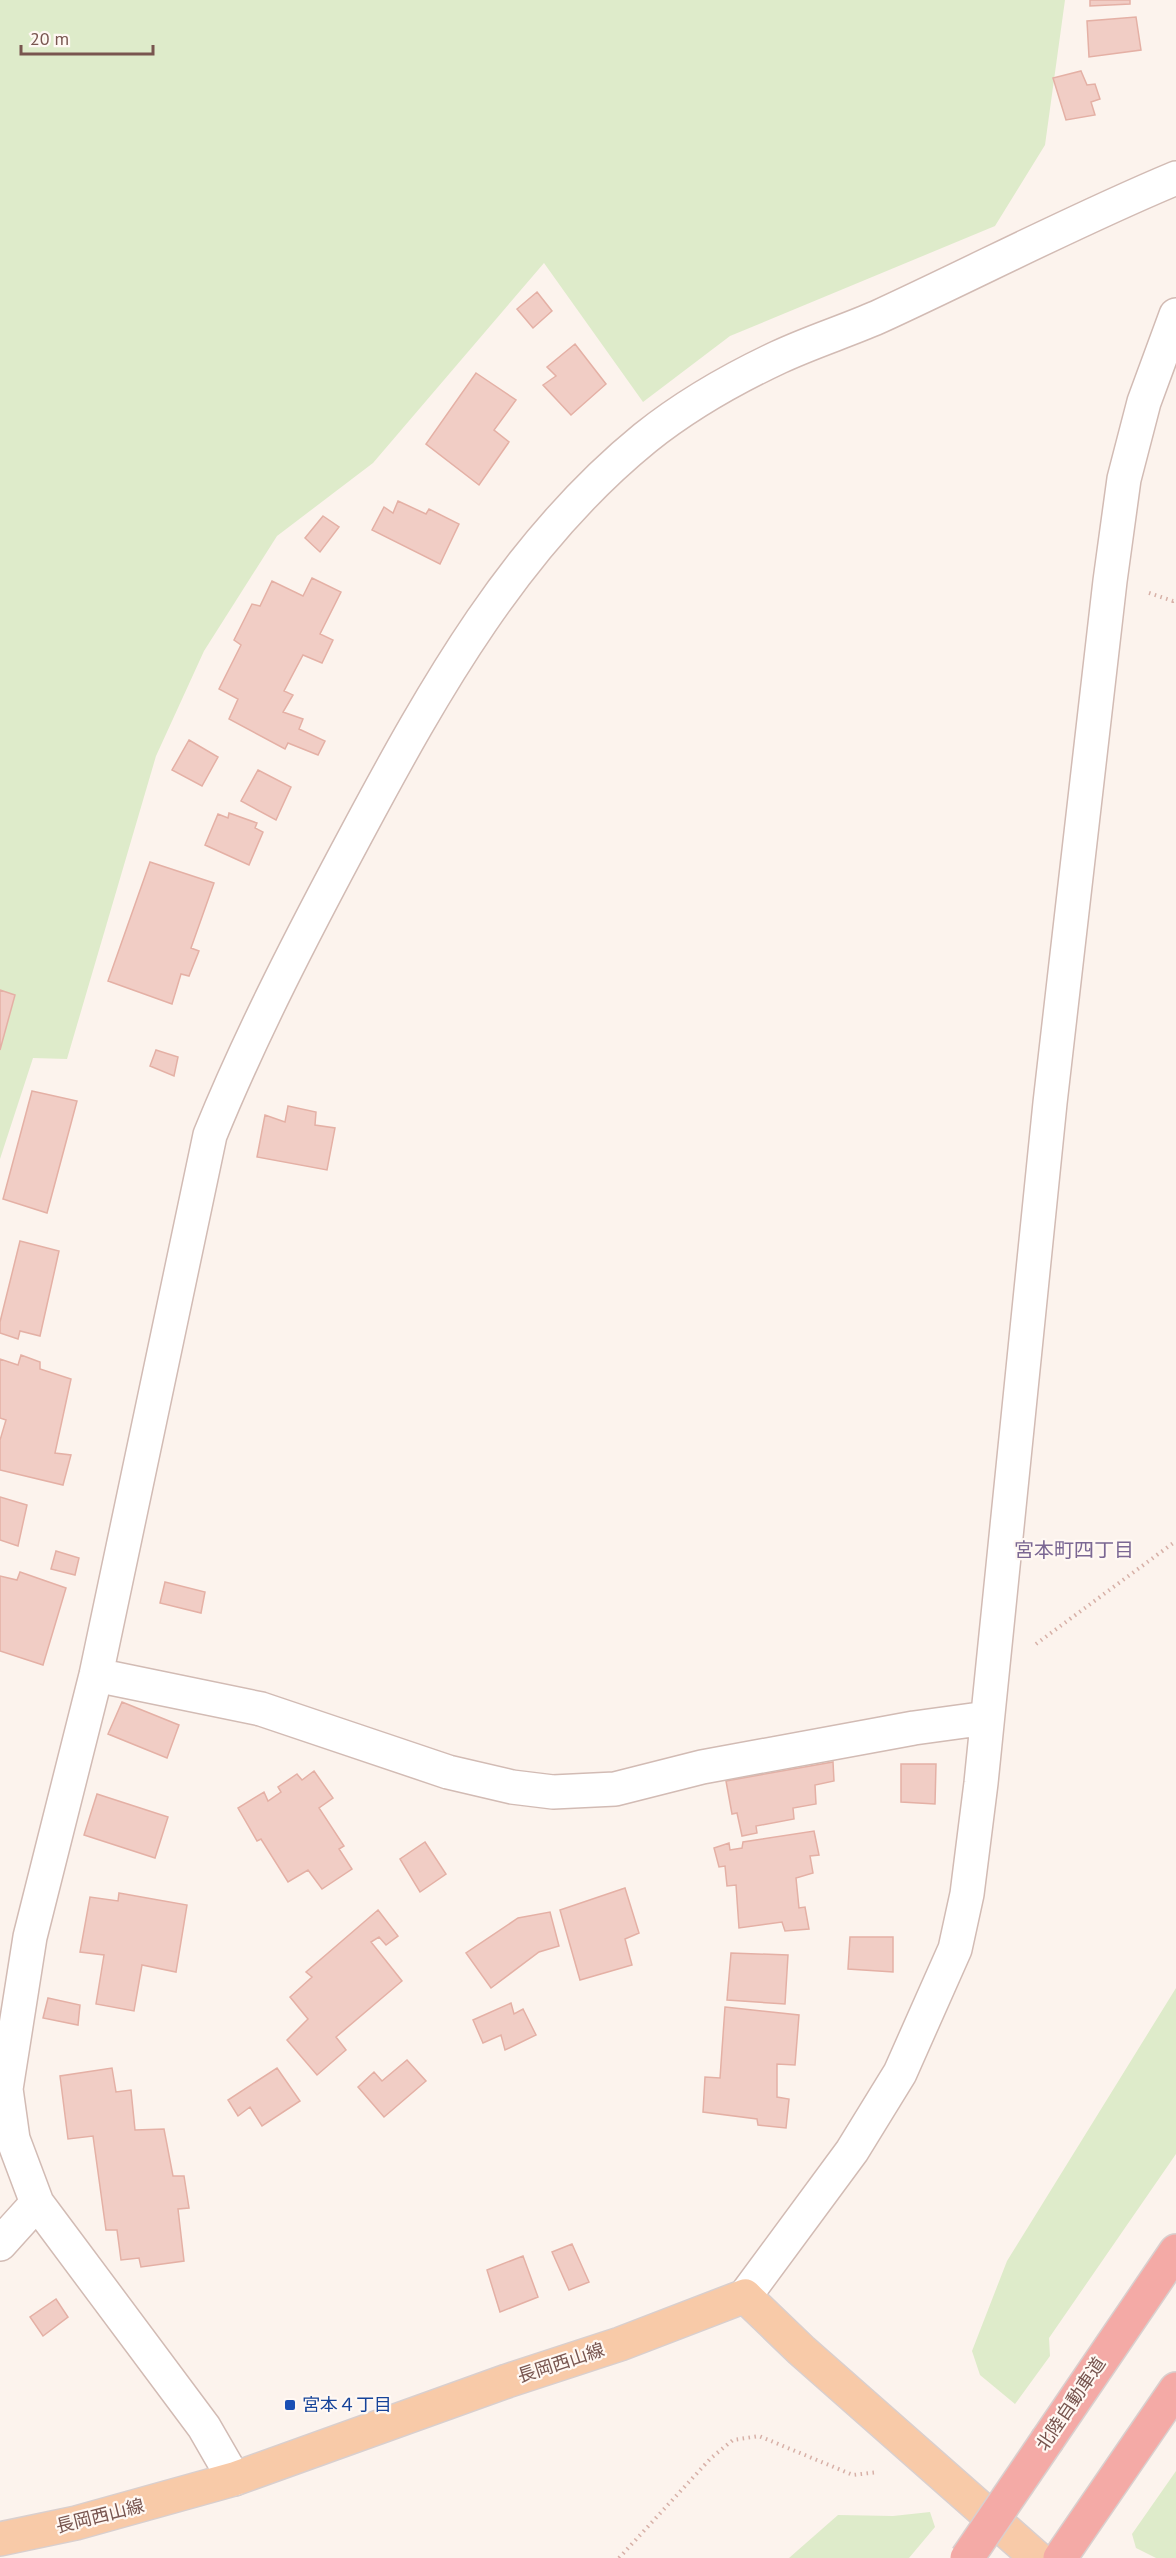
<svg xmlns="http://www.w3.org/2000/svg" width="1176" height="2558" font-family="'PT Sans','Noto Sans JP',sans-serif">
	<style>
		.green { fill: #deebca }
		.building { fill: #f1cdc5; stroke: #e4b0a5; stroke-width: 1.5 }
		.lines { fill: none; stroke-linecap: round; stroke-linejoin: round }
		.street-casing { stroke: #d2bbb4; stroke-width: 36 }
		.primary-casing { stroke: #d9cfce; stroke-width: 36 }
		.highway-casing { stroke: #d9cfce; stroke-width: 36 }
		.path { stroke: #d7b0a7; stroke-width: 4; stroke-dasharray: 1.5 4.5; stroke-linecap: butt }
		.street { stroke: #fff; stroke-width: 33 }
		.primary { stroke: #f8caa8; stroke-width: 33 }
		.highway { stroke: #f4aaa6; stroke-width: 33 }
		.highway-bridge-casing { stroke: #d9cfce; stroke-width: 36; stroke-linecap: butt }
		.highway-bridge { stroke: #f4aaa6; stroke-width: 33 }
		.transit-dot { fill: #1a4fb4; stroke: #fff8f3; stroke-width: 2 }
		.labels { text-anchor: middle; stroke-width: 4.5; stroke-linejoin: round; paint-order: stroke }
		.street-label { font-size: 18px; fill: #78554f; stroke: #fff8f3 }
		.transit-label { font-size: 18px; fill: #164399; stroke: #fff8f3; text-anchor: start }
		.neighbourhood-label { font-size: 20px; fill: #7b6793; stroke: #fff8f3 }
	</style>
	<rect width="100%" height="100%" fill="#fcf3ed"/>
	<path class="green" d="M0,0h1065l-20,145 -50,81 -265,110 -87,66 -99,-139 -171,200 -96,73 -73,115 -48,105 -89,303 -34,-1 -33,101z
		M1176,1988v166l-127,184 1,18 -35,48 -35,-29 -8,-24 35,-90z
		M1176,2471v87h-20l-20,-10 -4,-14z
		M930,2512l5,15 -26,31h-120l49,-43 55,1z"/>
	<path class="building" d="M1090,0h40v4l-40,2z
		M1136,17l5,33 -52,7 -2,-36z
		M1081,71l6,14 8,-1 5,15 -9,3 4,13 -29,5 -13,-42z
		M537,292l15,19 -19,17 -16,-19z
		M575,344l31,40 -35,31 -28,-30 13,-9 -9,-9z
		M476,373l40,27 -22,30 15,12 -30,43 -53,-41z
		M398,501l28,13 3,-5 30,15 -19,40 -68,-34 12,-23 9,6z
		M323,516l16,11 -19,25 -15,-14z
		M312,578l29,14 -21,42 13,6 -11,23 -19,-8 -19,36 9,4 -10,17 20,7 -4,10 26,12 -7,14 -30,-12 -3,6 -56,-30 9,-20 -19,-10 22,-44 -7,-5 18,-36 8,2 12,-25 31,15z
		M189,740l29,17 -16,29 -30,-16z
		M258,770l33,17 -15,33 -35,-19z
		M229,813l28,10 -2,5 8,4 -14,33 -44,-20 13,-31 10,4z
		M150,862l64,21 -23,65 8,3 -10,25 -8,-2 -9,30 -64,-23z
		M0,990l15,5 -15,55z
		M156,1050l22,7 -4,19 -24,-10z
		M32,1091l45,10 -30,112 -44,-14z
		M288,1106l28,6 -1,13 20,3 -8,42 -70,-13 8,-42 20,7z
		M20,1241l39,10 -19,85 -20,-5 -2,8 -18,-6v-11z
		M21,1355l19,7v7l31,10 -16,74 16,2 -8,30 -63,-15v-30l6,-20 -6,-2v-59l18,6z
		M0,1497l27,8 -9,41 -18,-6z
		M56,1551l23,7 -4,17 -24,-6z
		M20,1572l46,16 -23,77 -43,-14v-75l17,4z
		M165,1582l40,10 -4,21 -41,-10z
		M122,1702l57,23 -12,33 -59,-24z
		M833,1762l1,19 -19,4 1,19 -23,4 1,11 -38,7 1,7 -15,3 -5,-23 -5,1 -6,-33z
		M901,1764h35l-1,40 -34,-2z
		M314,1771l19,27 -14,10 25,38 -5,3 13,20 -30,20 -14,-19 -20,12 -27,-43 -4,2 -19,-33 26,-16 4,9 13,-9 -3,-5 19,-13 5,6z
		M97,1794l71,23 -13,41 -71,-23z
		M814,1831l5,24 -9,1 3,17 -17,5 3,30 6,-1 4,22 -24,2 -3,-9 -43,6 -3,-43 -9,1 -2,-20 -6,1 -5,-19 15,-5 1,7 12,-2 1,-6z
		M425,1842l21,32 -26,18 -20,-33z
		M625,1888l14,45 -14,6 7,26 -52,15 -20,-70z
		M119,1893l68,12 -11,67 -34,-7 -8,46 -38,-7 8,-49 -24,-3 10,-55 28,4z
		M378,1910l20,26 -12,9 -7,-8 -8,5 31,39 -66,56 10,13 -29,25 -30,-35 21,-21 -18,-22 22,-20 -6,-5z
		M550,1912l9,34 -20,6 -48,36 -25,-35 52,-35z
		M850,1937h43v35l-45,-3z
		M731,1953l57,2 -3,49 -58,-4z
		M48,1998l32,7 -2,20 -35,-7z
		M511,2003l3,11 9,-5 13,26 -31,15 -4,-15 -18,8 -10,-23z
		M725,2007l74,8 -4,50 -18,-1v33l12,2 -3,29 -28,-3 -1,-6 -54,-7 2,-35 15,1z
		M407,2060l19,21 -42,36 -26,-30 16,-15 8,9z
		M112,2068l4,24 15,-2 4,40 29,-1 9,47h11l5,32 -11,1 6,52 -43,6 -2,-9 -18,2 -4,-30h-11l-13,-94 -25,3 -8,-63z
		M277,2068l23,33 -38,25 -12,-19 -12,9 -10,-16z
		M572,2244l17,38 -20,8 -17,-38z
		M523,2256l15,41 -38,15 -13,-42z
		M56,2299l12,18 -25,19 -13,-19z"/>
	<g class="lines">
		<defs>
			<path id="street" d="M96,1675l165,34 187,63 64,15 41,5 62,-3 87,-22 212,-39 73,-10
				M0,2244l37,-41
				M745,2296l107,-145 48,-78 55,-124 12,-55 14,-111 69,-680 60,-522 14,-102 20,-77 32,-87
				M234,2479l-30,-52 -167,-224 -24,-64 -7,-50 24,-152 66,-262 114,-540c42,-103 94,-203 147,-302 77,-144 159,-290 288,-395 40,-32 87,-59 134,-81 32,-15 67,-26 99,-40 100,-46 197,-97 298,-139"/>
			<path id="primary" d="M0,2539l76,-16 158,-44 273,-98 113,-37 125,-48 56,54 236,208"/>
			<path id="highway" d="M1048,2439l128,-188
				M1060,2558l116,-169"/>
		</defs>
		<use href="#street" class="street-casing"/>
		<use href="#primary" class="primary-casing"/>
		<use href="#highway" class="highway-casing"/>
		<path class="path" d="M1149,593l24,8 3,-2
			M1036,1644l140,-103
			M619,2558l92,-100 22,-18 26,-4 94,39 25,-3"/>
		<use href="#street" class="street"/>
		<use href="#primary" class="primary"/>
		<use href="#highway" class="highway"/>
		<defs>
			<path id="highway-bridge" d="M967,2558l81,-119"/>
		</defs>
		<use href="#highway-bridge" class="highway-bridge-casing"/>
		<use href="#highway-bridge" class="highway-bridge"/>
	</g>
	<rect class="transit-dot" x="284" y="2399" width="12" height="12" rx="3"/>
	<g class="labels">
		<g class="street-label">
			<text transform="translate(561 2363) rotate(-18)" y="6">長岡西山線</text>
			<text transform="translate(1071 2404) rotate(-56)" y="6">北陸自動車道</text>
			<text transform="translate(100 2516) rotate(-14)" y="6">長岡西山線</text>
		</g>
		<g class="transit-label">
			<text x="302" y="2411">宮本４丁目</text>
		</g>
		<g class="neighbourhood-label">
			<text x="1074" y="1557">宮本町四丁目</text>
		</g>
	</g>
	<path d="M21 45v9h132v-9" fill="none" stroke="#78554f" stroke-width="3"/>
	<text x="30" y="45" font-size="18" fill="#78554f" stroke="#fff8f3" stroke-width="4.5" paint-order="stroke">20 m</text>
</svg>
